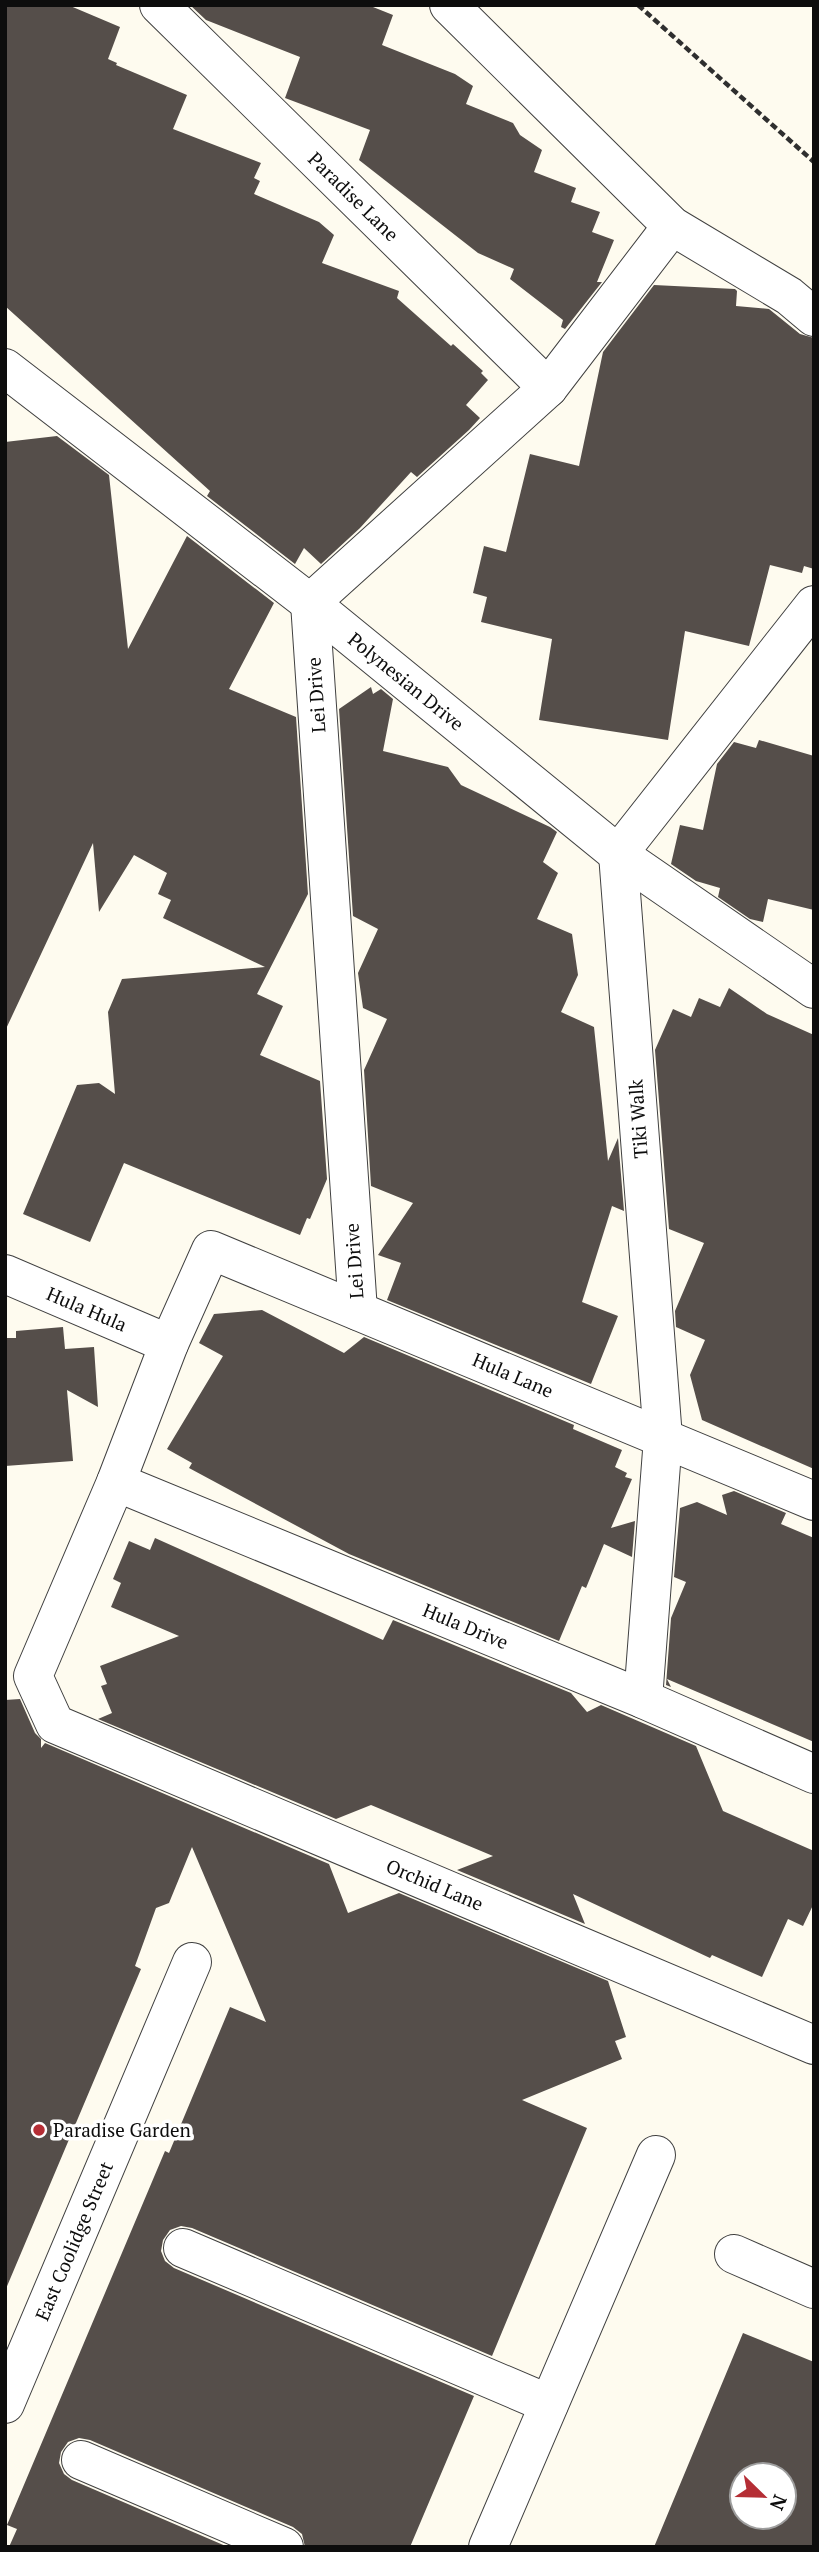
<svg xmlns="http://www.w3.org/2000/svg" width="819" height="2552" font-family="'PT Serif',serif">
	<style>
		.building { fill: #554e4a; fill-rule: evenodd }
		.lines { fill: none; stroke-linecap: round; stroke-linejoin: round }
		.minor-casing { stroke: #404040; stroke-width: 40 }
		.path { stroke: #2f2f2f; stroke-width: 4.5; stroke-dasharray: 7 3.5; stroke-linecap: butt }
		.minor { stroke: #fff; stroke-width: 38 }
		.poi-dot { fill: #b52e35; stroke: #fff; stroke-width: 2.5 }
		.labels { text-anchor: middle; stroke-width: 7; stroke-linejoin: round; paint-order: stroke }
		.street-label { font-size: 19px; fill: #0d0d0d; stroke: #fff }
		.poi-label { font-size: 19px; fill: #0d0d0d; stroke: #fff; text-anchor: start }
	</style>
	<rect width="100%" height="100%" fill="#fefbef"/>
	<path class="building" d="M5,5h63l52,22 -12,32 9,4 -1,2 71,30 -14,34 88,34 -7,15 6,3 -6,13 65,28 15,13 -12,28 77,28 -2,7 54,48 2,-2 30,27 -2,2 7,7 -22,25 14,13 -11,12 -52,47 -6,-5 -51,56 -39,36 -17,-16 -9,16 -88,-68 3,-5 -205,-185z
		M190,5h178l25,10 -11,30 73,29 18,12 -7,18 47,19 7,12 22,15 -8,22 42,16 -5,14 29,10 -8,20 22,8 -17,42h5l-37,47 -4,-2 2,-7 -53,-41 4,-10 -36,-16 -119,-93 11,-30 -85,-32 15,-41 -94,-37z
		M654,285l81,4 2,2 -1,15 33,3 31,25 14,4v231l-10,-3 -2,7 -32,-8 -21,81 -64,-15 -17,109 -129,-20 13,-81 -71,-17 6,-25 -14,-4 11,-47 22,6 24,-98 49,12 24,-114z
		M57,436l52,39 19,174 59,-113 87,67 -45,86 67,28 12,177 -51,100 26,12 -23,49 60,26 7,98 -17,40 -3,-1 -7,17 -176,-72 -34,79 -67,-28 54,-129 22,-2 16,11 -7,-82 14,-33 143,-12 -102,-49 8,-18 -13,-6 9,-21 -33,-18 -35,57 -6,-69 -88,188v-589z
		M371,687l2,7 8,-5 12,10 -10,52 65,16 13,18 89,42 7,5 -14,30 15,11 -21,46 35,15 6,41 -17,37 33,15 14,134 10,-23 6,73 -12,-5 -30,96 36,14 -27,68 -204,-84 14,-37 -23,-8 35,-52 -42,-17 -7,-116 23,-51 -24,-11 -5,-35 20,-44 -25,-13 -14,-207z
		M759,740l55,16v154l-46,-11 -5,23 -13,-3 -32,-22 2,-9 -24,-7 -25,-17 9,-39 23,5 14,-66 17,-22 22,6z
		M729,988l38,26 47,21v434l-112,-49 -12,-45 15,-35 -29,-13 -1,-16 29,-68 -35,-14 -14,-179 18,-41 18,8 8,-19 21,9z
		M262,1310l82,43 20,-16 210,88 -1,4 49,21 -7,17 12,6 -2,4 7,2 -21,49 24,-7 -3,36 -28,-13 -18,44 -4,-2 -23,55 -210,-87 -160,-86 3,-5 -25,-14 56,-93 -24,-13 15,-29z
		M63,1327l2,22 29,-2 4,60 -31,-17 6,71 -68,5v-128h11v-7z
		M734,1491l52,22 -5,11 33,14v204l-147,-63 4,8 -5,-2 5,-67 15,-36 -12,-5 6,-69 17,-6 30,13 -5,-20z
		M155,1538l228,102 10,-20 178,73 16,19 14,-7 95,41 27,65 91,40v52l-11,23 -15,-7 -26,58 -50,-22 -2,3 -137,-64 12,30 -128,-54 36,-14 -122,-51 -35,14 -238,-100 14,-6 -11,-27 6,-2 -7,-18 79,-30 -68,-29 10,-24 -8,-4 16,-38 21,9z
		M20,1699l15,34 6,6v9l4,-5 284,121 19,49 51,-20 209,88 18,56 -11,4 7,18 -100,41 65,28 -95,228 -300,-128 -11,-2 -11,4 -7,10 -2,11 4,10 9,7 300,128 -64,151h-105l-3,-13 -9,-7 -203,-87 -11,-2 -11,4 -7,10 -2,11 5,11 8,6 156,67h-219l8,-18 -10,-4 158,-374 4,2 61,-146 36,15 -74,-175 -23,56 -13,5 -21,58 6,3 -136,322v-591z
		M743,2333l71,29v185h-160zM742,2475h42v42h-42z"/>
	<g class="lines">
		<defs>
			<g id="minor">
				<path id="s1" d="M159,5l389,383"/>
				<path d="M449,5l223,221 117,70 25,21"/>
				<path id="s2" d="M5,368l305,235 308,251 196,135"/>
				<path id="s3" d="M5,1274l164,70"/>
				<path d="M358,1311l-48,-708 238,-215 124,-162"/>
				<path id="s4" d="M116,1482l527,217 171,75"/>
				<path id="s5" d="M814,1501l-603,-251 -42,94 -53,138 -83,194 22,48 759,321"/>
				<path d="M643,1699l20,-261 -45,-584 196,-249"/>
				<path d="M183,2248l366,156"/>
				<path d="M734,2254l80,35"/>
				<path id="s6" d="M5,2404l187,-442"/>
				<path d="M81,2460l203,87"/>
				<path d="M488,2547l168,-392"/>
			</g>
		</defs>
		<use href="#minor" class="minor-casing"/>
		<path class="path" d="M638,5l176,157"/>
		<use href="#minor" class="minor"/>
	</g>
	<circle class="poi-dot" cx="39" cy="2130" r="7"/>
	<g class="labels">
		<g class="street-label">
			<text dy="7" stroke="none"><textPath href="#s1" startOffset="273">Paradise Lane</textPath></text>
			<text dy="7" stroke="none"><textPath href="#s2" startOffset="509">Polynesian Drive</textPath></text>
			<text transform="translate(316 695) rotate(-94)" y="7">Lei Drive</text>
			<text transform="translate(638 1119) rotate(-94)" y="7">Tiki Walk</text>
			<text transform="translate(354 1261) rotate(-94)" y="7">Lei Drive</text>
			<text dy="7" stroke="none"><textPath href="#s3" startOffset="89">Hula Hula</textPath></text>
			<text transform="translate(513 1375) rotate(23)" y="7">Hula Lane</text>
			<text dy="7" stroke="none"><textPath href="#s4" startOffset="378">Hula Drive</textPath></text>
			<text dy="7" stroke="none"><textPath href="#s5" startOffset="1580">Orchid Lane</textPath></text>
			<text dy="7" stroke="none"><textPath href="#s6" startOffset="177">East Coolidge Street</textPath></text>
		</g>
		<g class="poi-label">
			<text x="53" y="2137">Paradise Garden</text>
		</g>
	</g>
	<rect width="819" height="2552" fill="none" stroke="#0d0d0d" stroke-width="14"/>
	<g transform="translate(763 2496) rotate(113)"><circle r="33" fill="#ffffff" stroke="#9e9e9e" stroke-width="2"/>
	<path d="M0-5L12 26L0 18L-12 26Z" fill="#b52e35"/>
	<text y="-10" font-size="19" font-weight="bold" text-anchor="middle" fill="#0d0d0d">N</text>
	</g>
</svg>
